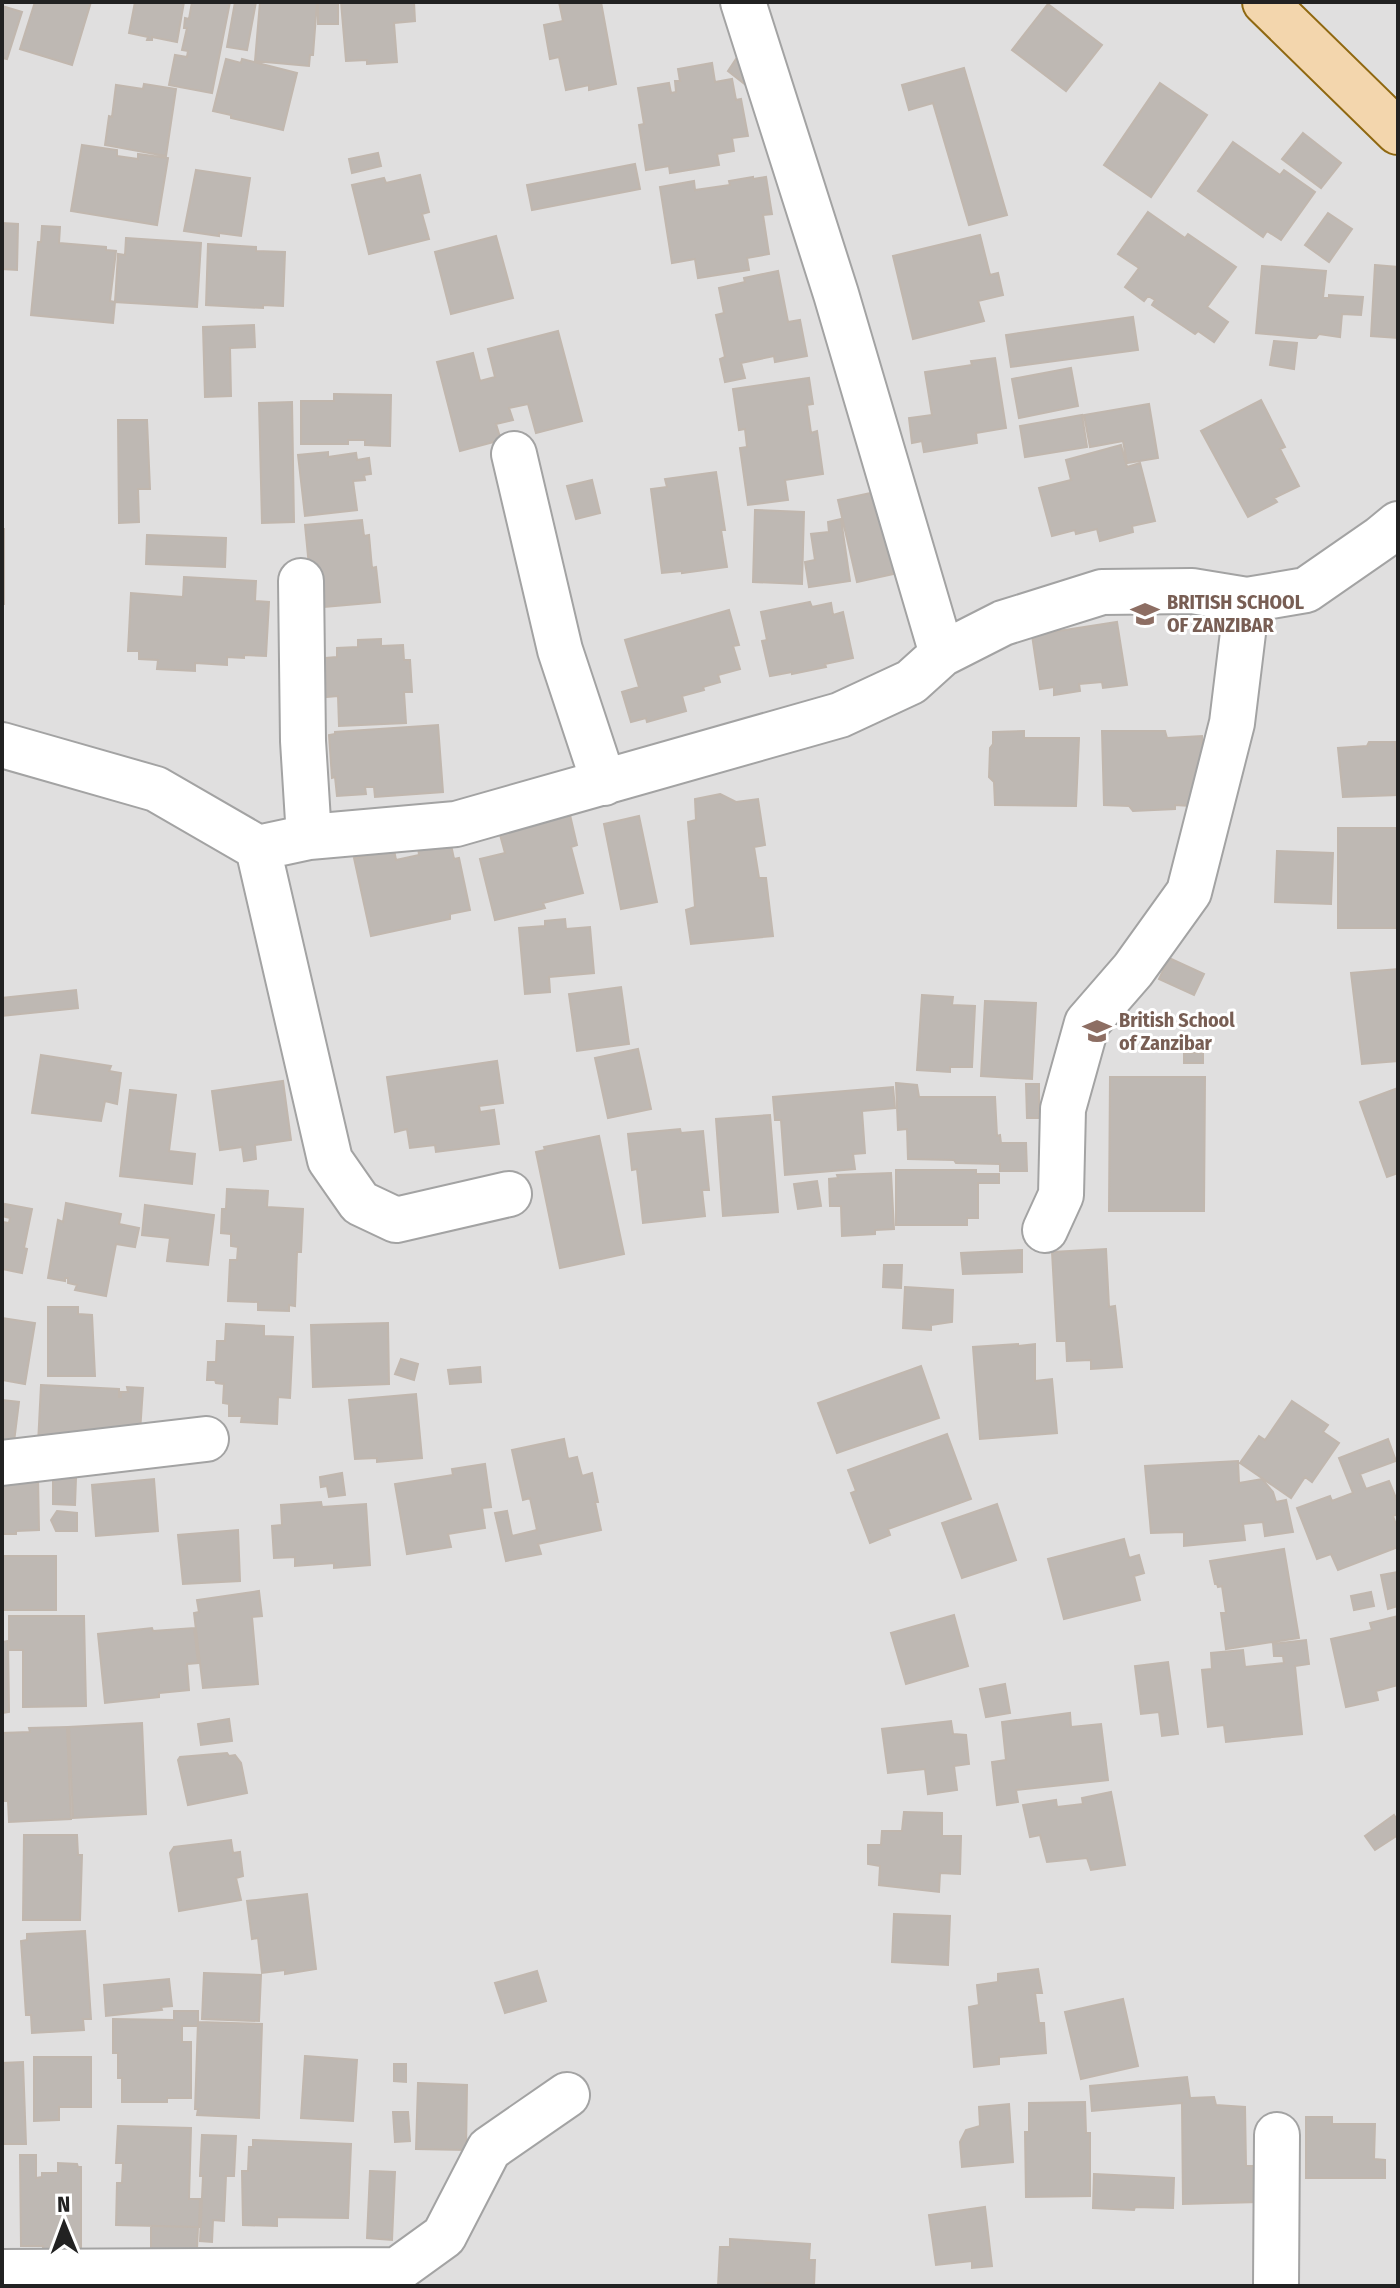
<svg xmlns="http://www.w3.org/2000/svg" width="1400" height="2288" font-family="'Fira Sans Condensed',sans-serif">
	<rect width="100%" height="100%" fill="#f1efea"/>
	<path fill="#e0dfdf" d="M2,2H1398V2286H2Z"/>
	<path fill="#beb8b3" stroke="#c1b7ae" stroke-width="2" d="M35,2H91L72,65L20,49Z
		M135,2H184L177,42L152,37V40H147L148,37L129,33Z
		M192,2H230L212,93L169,85L175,55L187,57L188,51L182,50L187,28H184L185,18L189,19Z
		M235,2H256L247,50L227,47Z
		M260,2H317L313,55H310L309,66L255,61Z
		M318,2H338V24H318Z
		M341,2H414L415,21L394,23L397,62L367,64V60L346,61Z
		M559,2H601L616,84L589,90V85L566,90L559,57L550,59L544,25L563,21Z
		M1048,4L1102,45L1066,91L1012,50Z
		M2,6L22,12L7,59L2,58Z
		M226,59L241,63L242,59L297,73L283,130L231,118V115L213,111Z
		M736,59L760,77L751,89L728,71Z
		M712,63L715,82L732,79L736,100L741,99L748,136L732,138L734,151L717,154L719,165L670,173L669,166L646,170L639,125L644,124L638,88L669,83L671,93L676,92L675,81H680L678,69Z
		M964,68L1007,215L969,225L933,103L909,110L902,85Z
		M1160,83L1207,115L1151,197L1104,165Z
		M144,84L176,89L166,156L105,145L109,116L112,117L116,85L143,89Z
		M1303,133L1341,163L1321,188L1282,159Z
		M1233,142L1280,175L1284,170L1315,192L1281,240L1267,231L1263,237L1198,191Z
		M82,145L117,150V156L138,159V154L168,158L157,225L71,211Z
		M378,153L381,166L352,173L349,159Z
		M635,164L640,189L532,210L527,185Z
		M196,170L250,178L241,236L219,233V236L184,231Z
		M420,175L429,212L422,214L429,239L369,254L352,185L384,178L386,183Z
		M753,177V179L766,177L772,214L763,215L769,254L747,258L749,270L698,278L695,259L672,263L660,187L694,181L695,190L730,185L729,181Z
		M1148,212L1185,238L1188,234L1236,267L1207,307L1228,322L1214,342L1198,331L1195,334L1152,305L1155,300L1148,296L1144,301L1125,287L1139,268L1118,254Z
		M1328,213L1352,229L1329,262L1305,245Z
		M2,223L18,224L17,270L2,269Z
		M42,226L60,227L59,243L106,247V250L116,251L110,301L115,302L113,323L31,315L38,242H41Z
		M980,235L990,275L998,273L1003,295L978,301L984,321L913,339L893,256Z
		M496,236L513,298L451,314L435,252Z
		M126,238L201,243L197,307L115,302L118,254L125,255Z
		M208,244L256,247V251L285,252L283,306L263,305V308L206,305Z
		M1375,265L1398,267V338L1371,336Z
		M1262,266L1326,271L1323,298H1329V295L1363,297L1361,315L1342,314L1340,337L1319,334L1316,338H1310L1256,333Z
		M778,271L788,322L800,320L807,356L775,362L774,356L741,363L745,378L725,382L720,359L725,357L716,315L724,313L719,288L745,282L744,278Z
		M1133,317L1138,350L1011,367L1006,335Z
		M254,325L255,347L230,348L231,396L205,397L203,327Z
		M558,331L582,421L536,433L528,404L509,408L513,420L496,424L501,440L460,451L437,362L473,353L480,381L495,377L488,349Z
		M1274,341L1297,343L1294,369L1270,365Z
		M995,358L1006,428L976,433L977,443L924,452L922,441L912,443L909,418L932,415L925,372L972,365L971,361Z
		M1071,368L1078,406L1019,418L1012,379Z
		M809,378L813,404L807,405L811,433L817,431L823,474L785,480L788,500L748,505L740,448L747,447L745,429L739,430L733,389Z
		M334,394L391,395L390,446L365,445V440H348V444H301V401H334Z
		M1261,400L1285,447L1280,449L1299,486L1274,498L1277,502L1248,517L1201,431Z
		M292,402L294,522L262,523L259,403Z
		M1149,404L1158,458L1127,463L1123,441L1090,447L1084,415Z
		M1082,415L1087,447L1025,457L1020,426Z
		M118,420H147L150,489H138L139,522L119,523Z
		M1121,445L1127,467L1140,463L1155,521L1132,526L1133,532L1100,541L1097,529L1076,534L1075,530L1052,536L1039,488L1071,480L1066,460Z
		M328,452V457L356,453L357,460L369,458L371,474L364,475L365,480L353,481L357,510L305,516L298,455Z
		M716,472L725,530H721L727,567L682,573V571L662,573L651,489L667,487L665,479Z
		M592,480L600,513L576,519L567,486Z
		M880,491L898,573L857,582L838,500Z
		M755,510L804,512L802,584L753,582Z
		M841,519L850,581L809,587L805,562L815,560L811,534L829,532L828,522Z
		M362,520L364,536L369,535L372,568L376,567L380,602L313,608L305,525Z
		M2,529H4V604H2Z
		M147,535L226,538L225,567L146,564Z
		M184,577L256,581L255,601L269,602L266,656L244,655V658L227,657V665L195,663V671L157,669L158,660L139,659V651H128L131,593L183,597Z
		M810,602L812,607L831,603L833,615L843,612L853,658L825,664L826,667L792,674V672L770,676L762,641L767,640L761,612Z
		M729,610L739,645L733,646L740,669L718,675L720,682L703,687L704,690L682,696L686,711L647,722L646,718L631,722L622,692L639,687L625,640Z
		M1117,622L1127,685L1103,688L1102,682L1079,684L1080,691L1054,695V687L1040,689L1032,635Z
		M381,639V646L403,645L404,660H410L412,692H404L406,723L339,726L338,696L316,698L314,659L337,657V648L358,647V640Z
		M438,725L443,792L375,797L374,787H365L366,794L337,796L335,777L332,778L329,735L335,734V732Z
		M1024,731V738H1079L1076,806L995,805L994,782L989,777L990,748L993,744V732Z
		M1102,731H1165L1167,738L1202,736L1204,780L1190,806L1175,805V809L1133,811L1129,806L1104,805Z
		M1369,742H1395L1398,795L1343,797L1338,748L1367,746Z
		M720,794L736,802L758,799L765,845L754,847L759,878H766L773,936L691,944L686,910L695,907L688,822L696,820L695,799Z
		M567,802L577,845L571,847L583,893L543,903L545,908L495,920L480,859L505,853L496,820Z
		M639,816L657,902L621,909L604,824Z
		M1338,828H1398V928H1338Z
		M450,840L454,859L459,858L470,910L450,914V919L371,936L354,858L394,850L396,860L419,855L418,847Z
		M1277,851L1333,853L1331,904L1275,902Z
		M565,919L566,929L590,927L594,973L549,977L550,992L525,994L519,928L545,926V921Z
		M1169,958L1204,974L1194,995L1159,979Z
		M1398,969V1061L1362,1064L1351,973Z
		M621,987L629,1044L577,1051L569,994Z
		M76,990L78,1008L2,1016V998Z
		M922,995L953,997L952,1005L975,1006L972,1067H950V1072L917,1070Z
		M985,1001L1036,1003L1032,1079L981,1076Z
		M638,1049L651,1109L608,1118L595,1058Z
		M1184,1053H1203V1063H1184Z
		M41,1055L111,1066L109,1071L121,1073L117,1104L105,1101L101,1121L32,1113Z
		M497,1061L503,1103L479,1106L480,1112L494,1110L499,1144L436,1152L435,1145L410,1148L407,1129L395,1132L387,1077Z
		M1110,1077H1205L1204,1211H1109Z
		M283,1081L291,1140L255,1145L256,1159L244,1161L242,1147L220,1150L212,1091Z
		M896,1083L917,1085L919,1097H995L997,1136L1000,1135L1001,1143H1026L1027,1171H1000V1164L956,1163L954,1160L908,1159L907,1129L898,1130Z
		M1026,1084H1039V1118H1027Z
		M893,1087L895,1108L862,1111L865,1153L853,1154L855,1169L785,1175L781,1120H775L773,1097Z
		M1398,1088V1173L1387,1177L1360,1102Z
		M130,1090L176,1095L169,1151L195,1154L192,1184L120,1176Z
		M770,1115L778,1212L723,1216L716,1119Z
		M680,1129L681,1133L703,1131L709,1190H702L705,1216L643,1223L637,1169L632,1170L628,1134Z
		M599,1136L624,1254L560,1268L536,1152L545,1150L544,1147Z
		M896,1170H976V1174H999V1183H978V1218H967V1225H896Z
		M891,1173L894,1229L875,1230V1234L842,1236L841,1206H830L829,1179L838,1178L837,1175Z
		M817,1181L821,1206L798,1209L794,1184Z
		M227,1189L268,1191L267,1207L303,1209L301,1252H297L295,1306L289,1305V1311L258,1310V1302L228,1301L230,1260H237L238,1247L231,1246V1234L221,1233L222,1209H226Z
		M66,1203L121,1214L119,1224L139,1228L135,1247L116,1244L106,1296L75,1290L77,1285L68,1283V1278H65V1281L48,1278L58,1220L63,1222Z
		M5,1204L32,1209L24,1248L27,1249L22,1273L2,1269V1222L9,1223L10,1218L2,1216Z
		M145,1205L214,1215L208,1265L167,1261L170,1238L142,1235Z
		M1106,1249L1109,1307L1115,1306L1122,1367L1091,1369V1360L1067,1361L1066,1341H1057L1052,1252Z
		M1022,1250V1272L963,1274L961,1253Z
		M884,1265H902L901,1288L883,1287Z
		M905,1287L953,1290L952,1322L931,1325V1330L903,1328Z
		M48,1307H78V1314L92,1315L95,1376H48Z
		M2,1318L35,1323L25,1384L2,1380Z
		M388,1323L389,1384L313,1387L311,1325Z
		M226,1324L264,1326V1336L293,1337L290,1398L278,1397L277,1424L241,1422L242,1416H229V1404L223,1403L224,1384L216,1383L215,1380H207L208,1362H216L217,1341H225Z
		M1018,1344V1346L1035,1344V1381L1052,1379L1057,1433L980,1439L973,1347Z
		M401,1359L418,1364L414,1380L395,1374Z
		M921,1366L939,1418L837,1453L818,1403Z
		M480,1367L481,1382L450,1384L448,1370Z
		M41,1385L119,1389V1397H121V1392H128L127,1387L143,1388L140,1432L38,1444Z
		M416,1394L422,1458L377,1462V1458L355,1459L349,1400Z
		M2,1400L19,1402L12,1458L2,1457Z
		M1292,1401L1328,1425L1323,1432L1339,1443L1312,1482L1305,1477L1291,1498L1240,1463L1259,1436L1265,1440Z
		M947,1434L971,1499L888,1529L890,1535L870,1543L851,1493L856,1491L848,1470Z
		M564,1439L568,1459L577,1457L582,1476L592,1473L598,1502H595L601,1530L538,1544L541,1554L506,1561L495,1513L507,1511L512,1536L537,1530L530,1498L523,1500L512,1450Z
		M1388,1439L1396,1461L1360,1474L1366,1489L1389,1481L1398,1503V1514L1393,1516L1398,1530V1547L1338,1570L1331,1554L1317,1559L1297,1508L1330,1496L1332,1501L1353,1493L1339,1458Z
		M1238,1461L1239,1483L1262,1479L1273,1492L1276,1502L1286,1500L1293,1532L1265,1536L1263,1522L1243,1524L1245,1540L1184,1546V1532L1151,1533L1145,1466Z
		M485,1464L491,1507L482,1508L485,1528L448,1534L451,1547L407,1554L395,1484L453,1475L452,1469Z
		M342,1473L345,1495L329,1497L327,1486L321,1487L320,1477Z
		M38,1477L39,1530L16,1531V1534H2V1478Z
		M53,1478H76L75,1505L53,1504Z
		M154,1479L158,1531L96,1536L92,1485Z
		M321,1502L322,1507L366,1504L370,1565L334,1568V1563L295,1566V1557L274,1558L272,1526L282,1525L281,1505Z
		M997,1504L1016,1560L962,1578L942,1523Z
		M57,1511L77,1513V1531H56L51,1520Z
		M238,1530L240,1581L183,1584L178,1535Z
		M1124,1539L1129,1558L1139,1555L1144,1573L1134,1576L1140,1600L1064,1619L1048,1559Z
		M1284,1549L1299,1638L1226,1649L1221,1613H1226L1222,1586L1218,1587L1217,1584H1215L1210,1561Z
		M2,1556H56V1610H2Z
		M1398,1572V1606L1388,1609L1381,1575Z
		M259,1591L262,1616L252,1617L258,1684L203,1688L194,1613L199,1612L197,1600Z
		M1371,1592L1374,1606L1354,1610L1351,1596Z
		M954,1615L968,1666L906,1684L891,1633Z
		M9,1616H84L86,1706L23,1707V1650H9Z
		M1398,1616V1685L1376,1691L1378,1700L1346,1707L1331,1639L1372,1630L1370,1623Z
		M152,1628L153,1631L194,1628L198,1663L187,1664L189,1690L159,1693V1697L105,1703L98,1634Z
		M1306,1640L1309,1664L1295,1666L1302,1734L1226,1742L1224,1725L1208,1727L1202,1670L1212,1669L1211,1653L1243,1650L1245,1667L1284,1663L1283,1656H1274L1273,1644Z
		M8,1641L9,1712L2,1713V1642Z
		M1168,1662L1178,1734L1162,1736L1159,1712L1141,1714L1135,1666Z
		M1005,1684L1010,1713L986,1717L980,1689Z
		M1070,1713L1071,1727L1101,1724L1108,1780L1016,1790L1018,1802L997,1805L992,1762L1006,1760L1002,1722Z
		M229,1719L232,1741L201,1745L198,1724Z
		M951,1721L953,1734L966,1735L969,1764L954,1766L957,1790L928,1794L925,1769L888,1773L882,1729Z
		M142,1723L146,1814L73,1818L69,1727Z
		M67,1727L71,1819L9,1822L8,1801H2V1733L30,1732L29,1728Z
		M227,1753L229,1756L235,1755L241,1763L247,1793L188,1805L178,1760L180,1757Z
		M1111,1792L1125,1865L1091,1870L1087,1858L1047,1862L1040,1835L1030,1837L1023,1805L1056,1800L1057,1807L1083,1804L1082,1798Z
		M904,1812L942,1813V1836H961L960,1874L940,1873L939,1892L879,1885L880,1866L868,1864V1845H881L882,1831H902Z
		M1394,1815L1398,1821V1835L1375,1850L1365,1836Z
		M24,1835H77L78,1855H82L80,1920H23Z
		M231,1840L233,1853L240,1852L243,1876L236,1878L241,1900L179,1911L170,1853L174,1847Z
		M307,1894L316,1969L285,1974V1970L262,1973L258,1938L252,1939L247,1901Z
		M894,1914L950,1916L948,1965L892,1962Z
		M85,1931L91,2019H83L84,2030L32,2033L31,2015H26L21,1941L27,1940V1934Z
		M1038,1969L1042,1993H1035L1039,2023H1044L1046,2053L999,2057V2064L974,2067L969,2007L979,2005L977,1985L998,1982V1974Z
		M537,1971L546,2001L505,2013L495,1983Z
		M204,1973L261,1975L259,2021L202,2019Z
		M169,1979L172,2006L161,2007L162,2010L106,2016L104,1985Z
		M1123,1999L1138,2066L1081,2079L1065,2012Z
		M174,2011H198V2026H182V2042H191V2098H167V2102H122V2078H118V2053H113V2019L174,2020Z
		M198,2022L262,2024L259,2118L197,2115L198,2109H195Z
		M305,2056L357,2060L353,2121L301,2118Z
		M34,2057H91V2107H59V2120L34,2121Z
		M23,2062L26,2144H2V2063Z
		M394,2064H406V2082L394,2081Z
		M1187,2077L1190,2098L1214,2097L1216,2105L1245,2107L1246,2166H1258L1259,2202L1183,2204L1182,2103L1092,2111L1090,2086Z
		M418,2083L467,2085L466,2150L416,2149Z
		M1085,2102L1086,2133H1090V2196L1026,2197L1025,2132H1029V2103Z
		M1009,2104L1013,2162L962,2167L960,2142L966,2130L980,2126L979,2107Z
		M393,2112H408L410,2141L395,2142Z
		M1306,2117H1332V2124H1375L1374,2159L1385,2160V2178H1306Z
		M118,2126L191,2128L189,2199H200L199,2227L116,2225L117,2183H122L123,2163H116Z
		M202,2135L236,2136L234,2176H226L224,2221L213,2220L212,2242L200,2241L203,2176H200Z
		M253,2140L351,2144L348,2218L277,2217V2226L243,2225L242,2171H248L249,2147H253Z
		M20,2155H36V2178L42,2177V2173H58V2163L77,2164L78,2167H81V2261L43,2259V2246H21Z
		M370,2171L395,2172L392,2240L367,2238Z
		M1094,2174L1174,2178L1173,2208L1135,2207L1134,2210L1093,2208Z
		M985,2207L992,2266L972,2268V2261L936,2265L929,2215Z
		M151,2226L198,2227L197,2249L151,2250Z
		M730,2239L810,2244L809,2260H815L814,2286L766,2283L765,2286H718L720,2247H730Z"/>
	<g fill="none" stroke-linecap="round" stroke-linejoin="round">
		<defs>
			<path id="minor" d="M743,2L836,294L942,654
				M514,454L560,650L604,783
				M301,581L303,741L309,837
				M2,745L156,789L258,848L309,837L456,824L840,715L911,682L942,654L1003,623L1102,592L1192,591L1247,600L1306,590L1381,538L1398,524
				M258,848L330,1160L360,1203L396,1220L509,1194
				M1045,1230L1061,1195L1063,1109L1087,1023L1133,970L1189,892L1232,723L1247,600
				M2,1463L206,1439
				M2,2272L397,2270L444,2236L489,2149L567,2095
				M1276,2286L1277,2135"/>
			<path id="major" d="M1265,2L1398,132"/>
		</defs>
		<use href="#minor" stroke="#a3a3a3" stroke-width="48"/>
		<use href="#major" stroke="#8f6811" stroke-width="48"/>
		<use href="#minor" stroke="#fff" stroke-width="44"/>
		<use href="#major" stroke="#f3d6ad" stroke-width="44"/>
	</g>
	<defs>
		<symbol id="school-bare" viewBox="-9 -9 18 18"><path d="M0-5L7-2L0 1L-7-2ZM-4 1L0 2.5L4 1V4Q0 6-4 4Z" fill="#8d6e63" stroke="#fff" stroke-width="2.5" paint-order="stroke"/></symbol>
	</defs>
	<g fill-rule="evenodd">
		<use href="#school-bare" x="1125" y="594" width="40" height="40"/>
		<use href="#school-bare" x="1077" y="1011" width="40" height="40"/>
	</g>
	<g text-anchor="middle" stroke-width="6" stroke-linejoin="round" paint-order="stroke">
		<g font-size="20" font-weight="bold" fill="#785e54" stroke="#fff" text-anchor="start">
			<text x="1167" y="609">BRITISH SCHOOL<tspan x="1167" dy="23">OF ZANZIBAR</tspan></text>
			<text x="1119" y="1027">British School<tspan x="1119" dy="23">of Zanzibar</tspan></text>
		</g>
	</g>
	<rect width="1400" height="2288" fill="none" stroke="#222222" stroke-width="8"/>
	<g transform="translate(64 2224) rotate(359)" stroke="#ffffff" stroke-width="6" paint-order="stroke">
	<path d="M0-6L14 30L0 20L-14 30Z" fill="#222222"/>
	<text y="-12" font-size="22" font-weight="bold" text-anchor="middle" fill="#222222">N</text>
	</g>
</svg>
